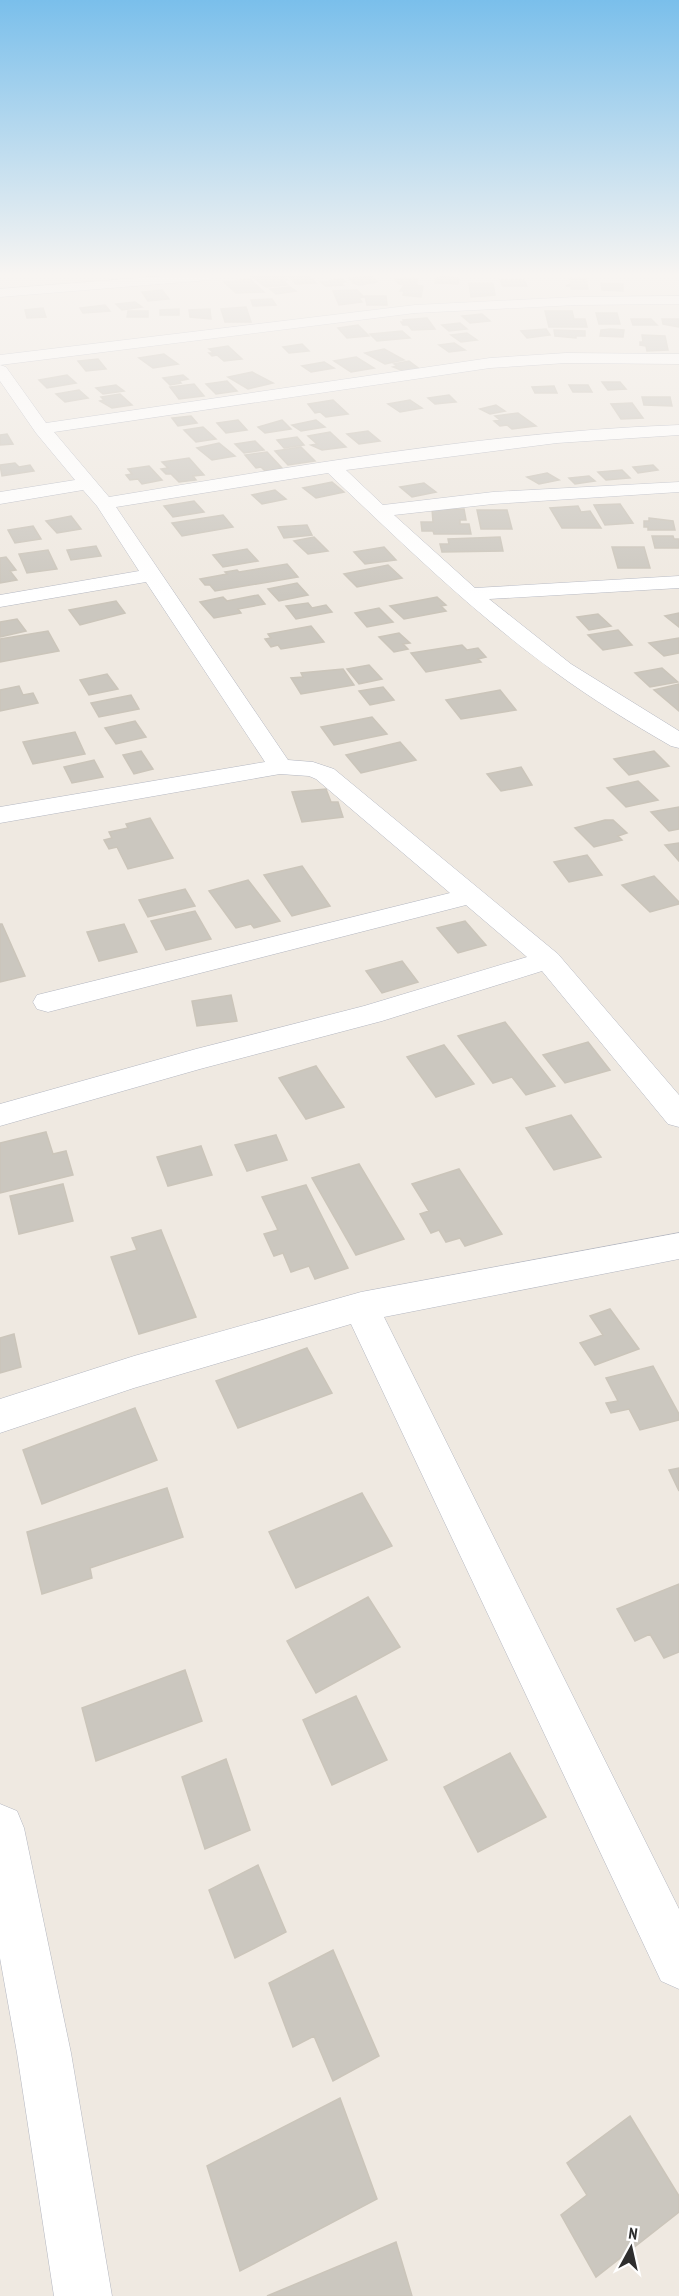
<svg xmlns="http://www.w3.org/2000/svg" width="679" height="2296" font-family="'PT Sans Narrow',sans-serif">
	<rect width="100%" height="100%" fill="#efe9e1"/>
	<path fill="#cbc7bf" stroke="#cbc5ba" stroke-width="1.5" d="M283,276L286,279H282L288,285L266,287L252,277Z
		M285,276H309L316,283L296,284L289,277Z
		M372,277L377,282L360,285L353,283L349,278Z
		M399,278H417V284H399L395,280Z
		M436,278L441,277L459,278L458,284L435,283Z
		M570,278H586L588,289H571V286H566L571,284Z
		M250,279L264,292L236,293L224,282Z
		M342,279L346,282H340L343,285L326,286L320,282Z
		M500,280H524L527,286H503Z
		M469,283H493L495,295L471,297Z
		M601,283L623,284V291L602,290Z
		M404,285L423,286L421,297L403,295L404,291H400Z
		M290,287L296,291L276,294L270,289Z
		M162,290L169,299L148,301L142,292Z
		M357,290L364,297L359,298L362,302L339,305L333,291Z
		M365,296H386L387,305H367Z
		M272,299L276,305L253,306L251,300Z
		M135,302L142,307L122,310L116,304Z
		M105,305L110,311L83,313L80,308Z
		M246,307L251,322H225L221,309Z
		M43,308L46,317L27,318L25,310Z
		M179,309V315H160V310Z
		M210,309L211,319L190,317L189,310Z
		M128,311H148V317H127Z
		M545,311H572L574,319H585L587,327H549Z
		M596,313H617L620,324H599Z
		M482,314L490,321L470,323L462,316Z
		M427,318L435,329L412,330L408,325H403L401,322H404L403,320Z
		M631,319H651L657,325H633Z
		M662,319H679V327L663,324Z
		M460,323L467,329L449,331L442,325Z
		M358,325L369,336L347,338L338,328Z
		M546,329L550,335L527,338L521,331Z
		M611,329L624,330L623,337L600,336L601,330Z
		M554,330L585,331V336H576V338L555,336Z
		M402,331L410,338L377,341L370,334Z
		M467,333L477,340L461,342L451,335Z
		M642,335L665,336L668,350L647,351L646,346L640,345V342H643Z
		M454,343L465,350L449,352L439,345Z
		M302,344L309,351L289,353L283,347Z
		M228,346L242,359L224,361L217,355L212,356L209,353H214L209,349Z
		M384,349L404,360L385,364L365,353Z
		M164,354L178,364L153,368L139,358Z
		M356,357L374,368L351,372L334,361Z
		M98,359L106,369L86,371L78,361Z
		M409,361L421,370L406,372L393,367L397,366L394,364Z
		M324,362L334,368L311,372L302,366Z
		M252,372L273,383L248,389L228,377Z
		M67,375L76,383L47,388L39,380Z
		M183,375L188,379L179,381L181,383L170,385L163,378Z
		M227,381L237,391L216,394L206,384Z
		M602,382H620L626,389L608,390Z
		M194,384L204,396L179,399L170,387Z
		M116,385L124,391L103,394L96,388Z
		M569,385H588L592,392H573Z
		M554,386L557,393H535L532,387Z
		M79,390L88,398L65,402L56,394Z
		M120,394L132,405L112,408L100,401L104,400L101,397Z
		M449,395L456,402L435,404L428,398Z
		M642,397H670L672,406L644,405Z
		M333,400L348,414L326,417L320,412L315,413L308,404Z
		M410,400L422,408L400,412L388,404Z
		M632,403L643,418L621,419L611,404Z
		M496,405L505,411L490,414L480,409Z
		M518,413L536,426L512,429L507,425L500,426L494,421L500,420L495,416Z
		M191,416L197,423L178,426L172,418Z
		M238,420L247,430L226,433L217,423Z
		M282,420L291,429L265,433L258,427Z
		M316,420L325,427L301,431L292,425Z
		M203,427L216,439L196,442L184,430Z
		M368,431L380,441L359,444L347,434Z
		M330,432L346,447L322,450L311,445L317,444L308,436Z
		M7,434L13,444L0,445V435Z
		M297,437L304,445L284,448L277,440Z
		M255,441L264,450L244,453L235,444Z
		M219,443L235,456L212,460L197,448Z
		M301,447L315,461L288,465L275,451Z
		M267,452L282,468L265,471L261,467L256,468L245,455Z
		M189,458L204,475L193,476L196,480L179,482L171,474H166L161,469L168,468L162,462Z
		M15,463L19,467L30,465L34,471L2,476L0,465Z
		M653,465L658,470L638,473L633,467Z
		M149,466L162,480L142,484L138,479L130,480L126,475L132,474L128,469Z
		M622,470L630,478L606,480L598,472Z
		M547,473L559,480L539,484L527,477Z
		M589,476L595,481L575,484L569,478Z
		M332,482L344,492L316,498L303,488Z
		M424,483L436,492L412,497L400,487Z
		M275,490L286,499L262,504L252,495Z
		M194,501L204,512L173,517L164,506Z
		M620,504L633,523L605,525L594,505Z
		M578,506L581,512L590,511L601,528H562L550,508Z
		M432,509H464L466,520H460V524H469L471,534H434L433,531H422L421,522H433Z
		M477,510H507L512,529H481Z
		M223,515L233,527L182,536L172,523Z
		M71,516L81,529L57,533L46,521Z
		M649,518L673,521L675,530H648V527H644V521H649Z
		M307,525L312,535L284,538L278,527Z
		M33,526L41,539L15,543L8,530Z
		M652,536H673L674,539H679V548H655Z
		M314,537L328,551L308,554L294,541Z
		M500,537L503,551L442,552L440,544H449L448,539Z
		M96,546L101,556L71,560L67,550Z
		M384,547L396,560L365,564L354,552Z
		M612,547H644L650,568H618Z
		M247,549L258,561L223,567L213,555Z
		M48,550L57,569L27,573L19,554Z
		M6,557L16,570L10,571L17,580L0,583V558Z
		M287,564L298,577L215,591L210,585H205L200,579L227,574L225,572L237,570L239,572Z
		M388,565L402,578L357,587L344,574Z
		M297,583L308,595L279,601L268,589Z
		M258,595L265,604L238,609L241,613L214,618L200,602L223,597L227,601Z
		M437,597L446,605L441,606L446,611L404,619L390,606Z
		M116,601L125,613L80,625L69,610Z
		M308,603L312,608L326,605L332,612L296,619L286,606Z
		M379,608L393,622L367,627L355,613Z
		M679,613V627L665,616Z
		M598,614L611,626L589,630L577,617Z
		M17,619L26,631L0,637V622Z
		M311,626L324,642L281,649L278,645L271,647L265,639L271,638L268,634Z
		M618,630L632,645L603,650L588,635Z
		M48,631L59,651L0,662V639Z
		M399,633L410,643L403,644L408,649L394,652L379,637Z
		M679,638V653L664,656L649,643Z
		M462,645L467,650L478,648L486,657L478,659L481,662L426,672L411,653Z
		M369,665L382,679L359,684L347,669Z
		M662,668L678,682L650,687L635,673Z
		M343,669L354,685L301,694L291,678L303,677L301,673Z
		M107,674L118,689L89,695L80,680Z
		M679,684V711L654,690Z
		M19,686L23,695L33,693L38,703L0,711V690Z
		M383,687L394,700L370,705L359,691Z
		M500,690L516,710L461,719L446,700Z
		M131,695L139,709L99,717L91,703Z
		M372,717L387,734L334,745L321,727Z
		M135,721L146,737L116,744L105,728Z
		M75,732L85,754L33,764L23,742Z
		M400,742L416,760L361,773L346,755Z
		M141,751L153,769L134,774L123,755Z
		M654,751L669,766L629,775L614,759Z
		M94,760L103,777L72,783L64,767Z
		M521,767L532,785L501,791L487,774Z
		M638,781L658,800L626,807L607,788Z
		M326,789L331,802H338L343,817L302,822L292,792Z
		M679,807V829L669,831L651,812Z
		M150,818L173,858L128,869L117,847L109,849L104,840L112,838L109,832L128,828L126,824Z
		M605,820H613L627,833L618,836L622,840L594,847L575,828Z
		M679,843V861L665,845Z
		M587,855L602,875L569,882L554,862Z
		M302,866L330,906L292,916L264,875Z
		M654,876L679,902V904L650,912L622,885Z
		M248,880L280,921L254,928L251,924L236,928L209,891Z
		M185,889L195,906L148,917L139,900Z
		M195,911L211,939L166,950L151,921Z
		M465,921L486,945L458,953L437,928Z
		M0,924H2L25,976L0,982Z
		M124,924L137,952L99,961L87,932Z
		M402,961L418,982L382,993L366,971Z
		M231,995L237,1021L197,1026L192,1001Z
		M505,1022L555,1086L526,1095L512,1077L493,1083L458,1036Z
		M588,1042L610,1070L565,1083L543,1055Z
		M444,1045L474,1084L436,1097L407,1057Z
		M316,1066L344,1107L306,1119L279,1078Z
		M571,1115L601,1157L554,1170L526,1128Z
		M46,1132L53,1154L66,1151L73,1175L0,1193V1143Z
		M276,1135L287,1160L247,1171L235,1145Z
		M201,1146L212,1175L168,1186L157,1157Z
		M359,1164L404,1239L356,1255L312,1178Z
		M459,1169L502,1234L465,1246L460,1238L446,1242L439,1230L431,1233L420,1214L429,1211L412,1184Z
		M63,1184L73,1221L19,1234L10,1196Z
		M306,1185L348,1268L315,1279L309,1266L291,1272L283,1253L274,1256L264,1234L278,1230L262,1197Z
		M161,1230L196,1317L139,1334L111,1257L137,1250L132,1238Z
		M610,1309L639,1349L595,1365L580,1343L603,1335L590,1316Z
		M14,1334L21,1367L0,1373V1338Z
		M307,1348L332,1393L238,1428L216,1381Z
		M653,1366L679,1414V1420L640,1430L629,1409L611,1413L606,1403L618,1401L606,1378Z
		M135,1408L157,1460L42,1504L23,1450Z
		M679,1468V1491L669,1470Z
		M167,1488L183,1537L90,1568L92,1578L42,1594L27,1532Z
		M362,1493L392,1546L296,1588L269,1532Z
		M679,1584V1652L664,1658L650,1634L635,1641L617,1609Z
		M368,1597L400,1647L316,1693L287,1641Z
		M185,1670L202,1721L96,1761L82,1708Z
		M356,1696L387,1760L332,1785L303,1720Z
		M510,1753L546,1817L478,1852L444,1787Z
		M226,1759L250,1830L205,1849L182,1777Z
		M258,1865L286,1932L235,1958L209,1890Z
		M333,1950L379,2056L333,2081L314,2036L293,2047L269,1983Z
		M340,2098L377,2199L240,2271L207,2166Z
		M630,2116L679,2196V2212L596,2277L561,2215L587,2195L567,2163Z
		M396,2242L412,2296H267Z"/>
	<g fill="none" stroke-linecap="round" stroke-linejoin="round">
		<defs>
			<path id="minor" d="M164,276H216L209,280L0,297V289Z
				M679,296V304L576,305L415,313L0,365V355L415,305L576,297Z
				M566,353L679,354V364L566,363L490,368L54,432L109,497C297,466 487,432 679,425V435L557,443L346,470L383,505L493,492L679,482V492L493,504L394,515L475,588L679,576V588L489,599L571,664L679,731V748L671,746C631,723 592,699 555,672C473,613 401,542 328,473L116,507L288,760L313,762L334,769L558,954L679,1095V1127L668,1124L542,971L382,1021L200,1069L0,1126V1104L196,1049L364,1006L527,957L466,905L48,1012L37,1009L33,1002L37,995L450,893L316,779L309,776L280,774L0,823V807L265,762L146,582L0,607V595L139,571L97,506L83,490L0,504V492L75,480L36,433L0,381V365L6,367L46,423L490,358Z
				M679,1233V1259L384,1317L679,1909V1989L661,1981L351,1324L134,1388L0,1433V1399L134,1356L361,1292Z
				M0,1804L17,1811L24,1828L71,2053L112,2296H54L17,2053L0,1958Z"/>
		</defs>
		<use href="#minor" stroke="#b4b7c1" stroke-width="1"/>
		<use href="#minor" fill="#fff" fill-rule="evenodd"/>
	</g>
	<linearGradient id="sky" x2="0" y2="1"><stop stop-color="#7abfeb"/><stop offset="0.46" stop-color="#f8f5f2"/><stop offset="1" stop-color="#f8f5f2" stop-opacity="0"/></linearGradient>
	<rect width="679" height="597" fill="url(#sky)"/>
	<g transform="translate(631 2248) rotate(8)" stroke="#ffffff" stroke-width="4.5" paint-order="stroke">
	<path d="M0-4.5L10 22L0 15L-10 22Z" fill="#2e2e2e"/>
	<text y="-9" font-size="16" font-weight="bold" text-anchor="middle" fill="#2e2e2e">N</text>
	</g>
</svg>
